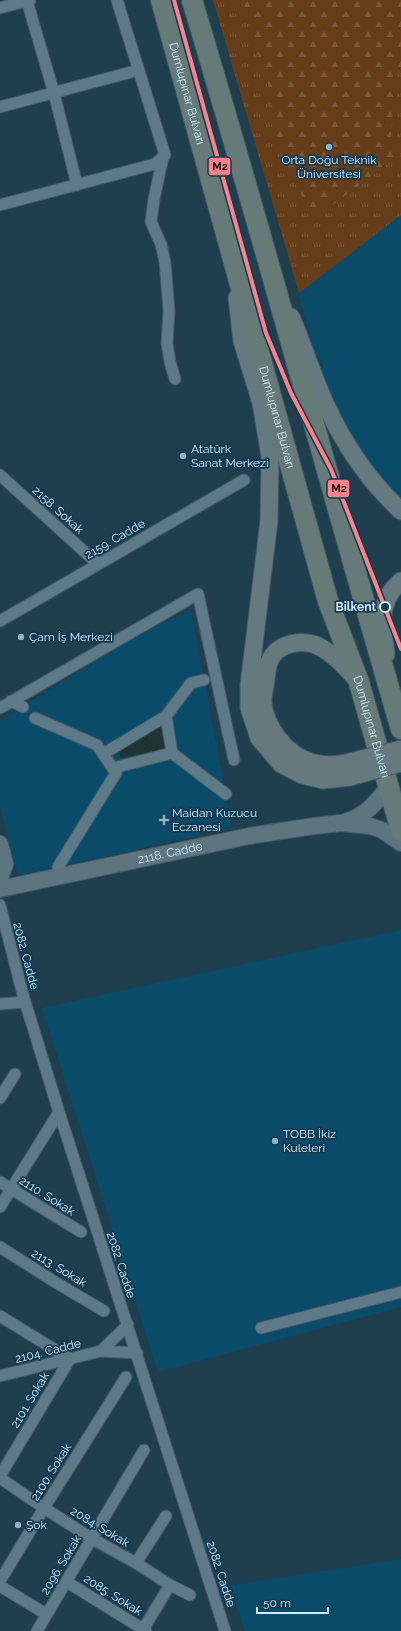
<svg xmlns="http://www.w3.org/2000/svg" width="401" height="1631" font-family="Raleway,sans-serif">
	<defs>
		<pattern id="grass-tufts" width="24" height="20" patternUnits="userSpaceOnUse"><rect width="24" height="20" fill="#653d18"/><path d="M3 7l-1-3M5 7V3M7 7l1-3M15 17l-1-3M17 17v-4M19 17l1-3" fill="none" stroke="#7a593b"/></pattern>
		<pattern id="forest-firs" width="22" height="20" patternUnits="userSpaceOnUse"><rect width="22" height="20" fill="#653d18"/><path d="M5 1l3.5 6h-7zM16 11l3.5 6h-7z" fill="#7a593b"/></pattern>
	</defs>
	<rect width="100%" height="100%" fill="#1f3f4e"/>
	<path fill="#0a4b6a" d="M213,0H401V499L391,490L361,453L339,415L321,369L323,361L316,356L299,298L300,295Z
		M191,610L232,827L131,851L25,874H19L17,872L0,807V721L137,636Z
		M401,930V1307L158,1372L42,1008Z
		M401,1559V1631H245L231,1585Z"/>
	<path fill="url(#grass-tufts)" d="M213,0H401V215L299,293Z"/>
	<path fill="url(#forest-firs)" d="M241,0H401V70L395,71L391,136L400,155L315,218L285,167L273,126L269,88Z"/>
	<path fill="#1e3532" d="M163,725L166,750L121,758L117,750Z"/>
	<g fill="none" stroke-linecap="round" stroke-linejoin="round">
		<defs>
			<path id="street" d="M27,1L54,93L77,185
				M0,8L30,0
				M0,107L139,70
				M163,157L154,199L151,222L161,244L165,262L169,311L167,343L170,362L175,379
				M0,205L155,164L165,155L117,0
				M0,475L98,564
				M0,621L244,480
				M11,701L23,707
				M0,708L198,594L234,760
				M166,716L172,753
				M35,718L97,745L116,773L58,867
				M103,754L166,716L191,683L204,680
				M113,768L172,753L226,794
				M0,905L23,995L59,1112L225,1631
				M0,1004L25,1002
				M0,1098L15,1074
				M0,1182L81,1232
				M0,1207L59,1112
				M0,1247L55,1282L104,1311
				M0,1316L70,1359L0,1476
				M261,1328L401,1292
				M101,1351L128,1325
				M0,1376L101,1351L137,1353
				M0,1478L44,1508L91,1538L136,1563L170,1585L190,1595
				M136,1563L166,1516
				M0,1581L44,1508L126,1377
				M67,1582L146,1631
				M0,1586L46,1614
				M37,1631L144,1450
				M142,1631L170,1585"/>
			<g id="secondary">
				<path d="M345,822C365,816 376,803 389,786"/>
				<path d="M0,844L5,864L0,878"/>
				<path id="s1" d="M0,889L249,836L314,826L341,823L370,826L382,830L401,843"/>
			</g>
			<path id="primary" d="M237,298L242,341L261,403L270,456L269,521L249,685V708L259,738L281,764L302,775L323,780L350,777
				M291,317C304,346 313,378 327,407C345,446 370,482 401,511
				M386,654C382,626 377,602 401,581
				M346,763C323,768 302,763 285,746C275,736 269,726 265,713C262,705 263,694 265,686C266,678 267,669 269,662C277,642 304,638 322,648C336,656 346,668 357,680"/>
			<g id="highway">
				<path id="s2" d="M161,0L328,601L359,682L401,831"/>
				<path d="M192,0C265,242 330,487 401,729"/>
			</g>
		</defs>
		<use href="#street" stroke="#425a66" stroke-width="13"/>
		<use href="#secondary" stroke="#425a66" stroke-width="18"/>
		<use href="#primary" stroke="#425a66" stroke-width="19"/>
		<use href="#highway" stroke="#425a66" stroke-width="22"/>
		<use href="#street" stroke="#5e7987" stroke-width="11"/>
		<use href="#secondary" stroke="#5c757f" stroke-width="16"/>
		<use href="#primary" stroke="#657a7e" stroke-width="17"/>
		<use href="#highway" stroke="#667a77" stroke-width="20"/>
		<defs>
			<path id="primary-bridge" d="M346,763L401,749
				M350,777L401,763"/>
		</defs>
		<use href="#primary-bridge" stroke="#425a66" stroke-width="19" stroke-linecap="butt"/>
		<use href="#primary-bridge" stroke="#657a7e" stroke-width="17"/>
		<defs>
			<path id="metro-1" d="M174,0L266,333L291,393L331,469L401,649"/>
		</defs>
		<use href="#metro-1" stroke="#143a4f" stroke-width="7"/>
		<use href="#metro-1" stroke="#ff808a" stroke-width="4"/>
	</g>
	<g fill="#93b0c1" stroke="#143a4f" stroke-width="1.5">
		<circle cx="329" cy="147" r="4"/>
		<circle cx="183" cy="456" r="4"/>
		<circle cx="21" cy="637" r="4"/>
		<path d="M162 814h4v4h4v4h-4v4h-4v-4h-4v-4h4z"/>
		<circle cx="275" cy="1141" r="4"/>
		<circle cx="18" cy="1525" r="4"/>
	</g>
	<circle fill="#143a4f" stroke="#d2edff" stroke-width="2" cx="385" cy="607" r="5"/>
	<g text-anchor="middle" stroke-width="3.5" stroke-linejoin="round" paint-order="stroke">
		<g font-size="12" fill="#d2edff" stroke="#143a4f">
			<text dy="4" stroke="none"><textPath href="#s2" startOffset="97">Dumlupınar Bulvarı</textPath></text>
			<text dy="4" stroke="none"><textPath href="#s2" startOffset="433">Dumlupınar Bulvarı</textPath></text>
			<text transform="translate(58 510) rotate(42)" y="4">2158. Sokak</text>
			<text transform="translate(115 539) rotate(-30)" y="4">2159. Cadde</text>
			<text dy="4" stroke="none"><textPath href="#s2" startOffset="757">Dumlupınar Bulvarı</textPath></text>
			<text dy="4" stroke="none"><textPath href="#s1" startOffset="174">2118. Cadde</textPath></text>
			<text transform="translate(26 956) rotate(75)" y="4">2082. Cadde</text>
			<text transform="translate(47 1196) rotate(32)" y="4">2110. Sokak</text>
			<text transform="translate(121 1265) rotate(72)" y="4">2082. Cadde</text>
			<text transform="translate(59 1268) rotate(31)" y="4">2113. Sokak</text>
			<text transform="translate(48 1351) rotate(-14)" y="4">2104. Cadde</text>
			<text transform="translate(30 1400) rotate(-59)" y="4">2101. Sokak</text>
			<text transform="translate(51 1472) rotate(-58)" y="4">2100. Sokak</text>
			<text transform="translate(100 1527) rotate(31)" y="4">2084. Sokak</text>
			<text transform="translate(61 1565) rotate(-59)" y="4">2096. Sokak</text>
			<text transform="translate(221 1574) rotate(72)" y="4">2082. Cadde</text>
			<text transform="translate(113 1595) rotate(32)" y="4">2085. Sokak</text>
		</g>
		<g font-size="12" fill="#d2edff" stroke="#143a4f" text-anchor="start">
			<text x="329" y="164" text-anchor="middle">Orta Doğu Teknik<tspan x="329" dy="14">Üniversitesi</tspan></text>
			<text x="191" y="453">Atatürk<tspan x="191" dy="14">Sanat Merkezi</tspan></text>
			<text x="29" y="641">Çam İş Merkezi</text>
			<text x="172" y="817">Maidan Kuzucu<tspan x="172" dy="14">Eczanesi</tspan></text>
			<text x="283" y="1138">TOBB İkiz<tspan x="283" dy="14">Kuleleri</tspan></text>
			<text x="26" y="1529">Şok</text>
		</g>
		<g font-size="12" font-weight="bold" fill="#d2edff" stroke="#143a4f" text-anchor="end">
			<text x="376" y="611">Bilkent</text>
		</g>
	</g>
	<g stroke="#143a4f" stroke-width="1.5">
		<rect x="208" y="157" width="23" height="19" rx="4" fill="#ff808a"/>
		<rect x="327" y="479" width="23" height="19" rx="4" fill="#ff808a"/>
	</g>
	<g font-size="11" text-anchor="middle" font-weight="bold" fill="#111">
		<text x="220" y="170">M2</text>
		<text x="339" y="492">M2</text>
	</g>
	<path d="M257 1607v6h71v-6" fill="none" stroke="#d2edff" stroke-width="2"/>
	<text x="263" y="1607" font-size="12" fill="#d2edff" stroke="#143a4f" stroke-width="3" paint-order="stroke">50 m</text>
</svg>
